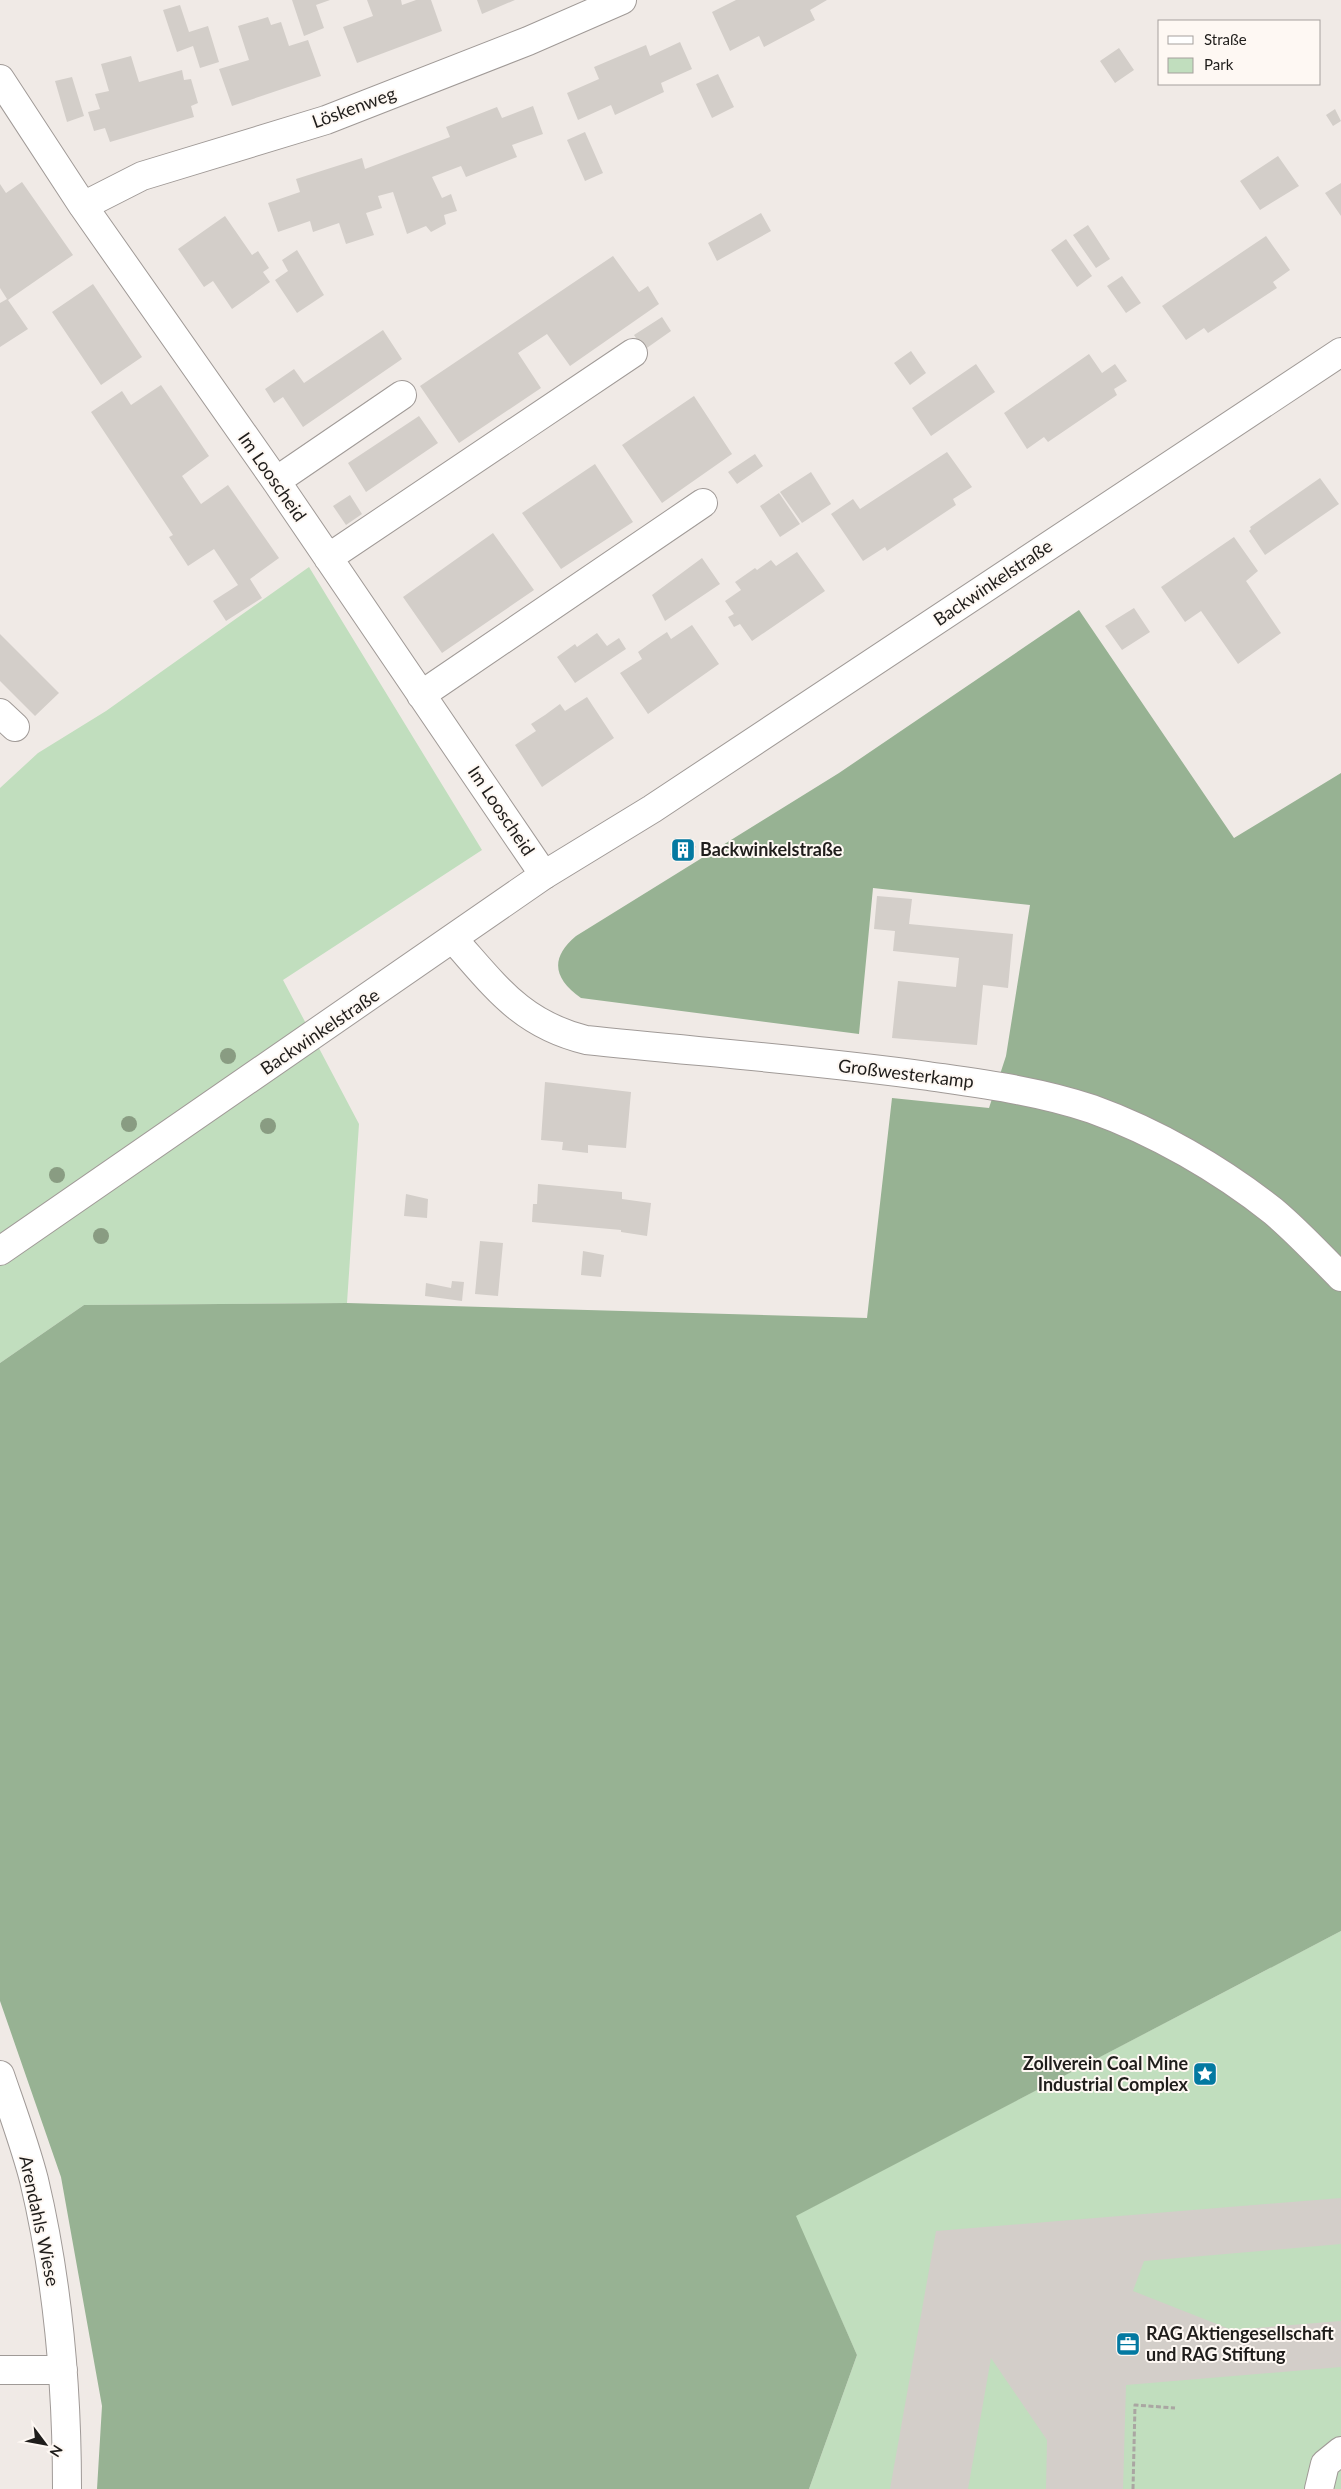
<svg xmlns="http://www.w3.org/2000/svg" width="1341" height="2489" font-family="Lato,sans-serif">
	<rect width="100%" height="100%" fill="#f0eae6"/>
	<path fill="#c1debe" d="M309,567L482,850L283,980L359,1124L347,1303L84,1305L0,1363V788L38,753L106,711Z
		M1341,1931V2489H809L857,2355L795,2216Z"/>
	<path fill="#97b293" d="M1079,610L1234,838L1341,773V1931L796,2216L857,2355L809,2489H97L102,2406L61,2177L0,2001V1363L84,1305L347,1303L867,1318L892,1098L989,1108L1006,1056L1030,905L873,888L859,1034L581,998C553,978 550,958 576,936L839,773Z"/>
	<path fill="#d3cec9" d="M292,0H330L316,5L324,28L304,36Z
		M367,0H401L402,5L416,0H431L442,31L357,63L343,27L373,16Z
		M477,0H515L482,14Z
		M736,0H827L810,10L815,20L764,47L759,36L730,51L712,12Z
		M180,5L189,32L208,26L219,62L200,68L193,46L177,52L163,10Z
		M268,17L271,25L281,22L289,46L308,40L321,76L232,106L219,69L249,60L238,26Z
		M680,42L692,69L661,83L664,92L615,115L611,105L578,120L567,93L599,79L594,67L646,45L650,56Z
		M1119,48L1134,70L1115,83L1100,61Z
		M131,56L139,82L182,70L184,80L191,79L198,103L191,106L194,117L110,142L105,128L94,131L88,112L100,109L95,94L109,91L101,64Z
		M718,74L734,107L712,118L696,84Z
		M72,77L84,116L67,122L55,81Z
		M533,106L543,134L512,145L517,157L466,177L461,166L432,177L442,198L451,194L457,211L444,215L446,224L431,232L426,226L407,234L393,192L378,196L382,208L366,213L374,235L346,244L339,223L313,232L310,221L278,232L268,203L300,192L296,179L362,158L365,169L450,137L446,127L497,107L502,118Z
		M1335,109L1341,121L1333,126L1326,115Z
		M585,132L603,173L585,181L567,140Z
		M1278,156L1299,186L1260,210L1240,181Z
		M22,182L73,255L8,300L28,329L0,347V303L7,299L0,288V184L6,193Z
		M1341,183V216L1325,193Z
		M761,213L771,231L717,261L708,243Z
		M225,216L252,255L258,251L269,268L263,272L270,282L232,309L213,281L204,287L178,249Z
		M1088,225L1110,259L1096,268L1073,235Z
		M1266,236L1290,270L1273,282L1277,288L1208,333L1204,328L1186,340L1162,306Z
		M1066,239L1092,276L1077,287L1051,250Z
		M297,250L324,295L297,313L275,280L288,271L282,260Z
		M613,256L639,292L648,286L659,304L570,366L547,334L518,353L541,388L459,443L420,386Z
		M1122,276L1141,303L1126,313L1107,286Z
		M93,284L142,357L101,385L52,312Z
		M662,317L671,331L644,350L634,335Z
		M383,330L402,359L303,427L283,397L274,403L265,389L294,369L304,383Z
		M911,351L926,373L910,385L894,363Z
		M1089,354L1102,373L1115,364L1127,381L1114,389L1117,395L1048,442L1044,437L1027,449L1004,413Z
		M976,364L995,392L931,436L912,408Z
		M161,385L209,456L182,476L201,504L228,485L279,558L250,579L262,598L226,621L213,601L238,585L214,549L188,566L169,537L173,535L91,412L122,391L131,405Z
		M694,396L732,454L662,503L622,445Z
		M419,416L438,443L366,492L348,463Z
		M947,452L972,487L953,499L956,505L887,551L885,547L863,561L831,514L853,499L860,509Z
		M755,454L763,466L737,484L728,472Z
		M595,464L633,522L561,569L522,513Z
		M811,472L831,504L802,523L780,492Z
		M1320,478L1339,504L1265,555L1249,531L1251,529L1250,527Z
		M779,493L800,524L780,537L760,506Z
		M350,495L362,514L346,525L333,506Z
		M493,533L534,590L442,653L403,597Z
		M1234,537L1258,571L1246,581L1281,633L1238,664L1201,611L1185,622L1161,587Z
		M797,552L825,591L752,641L740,624L734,627L728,617L734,614L725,601L741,590L735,582L755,568L757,570L771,560L776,566Z
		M702,558L720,584L665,621L652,595Z
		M1134,608L1150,632L1122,650L1105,626Z
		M692,625L719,664L648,714L620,673L642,659L638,652L652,642L667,632L671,639Z
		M597,633L607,646L619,638L626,649L575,683L557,657L575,644L577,647Z
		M0,634L59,693L35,716L0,681Z
		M587,697L614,738L542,787L515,745L536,731L531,724L545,715L560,704L565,711Z
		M690,839L696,847L676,862L670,854Z
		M877,896L912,899L909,924L1013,934L1008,988L983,985L977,1045L892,1038L898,981L956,987L959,958L893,951L895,931L874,929Z
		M545,1082L631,1092L626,1148L588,1145V1153L562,1150L563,1142L541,1140Z
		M538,1184L622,1192V1199L651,1203L647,1236L621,1232V1230L532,1222L533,1204H537Z
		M406,1194L428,1199L427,1218L404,1216Z
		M480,1241L503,1243L498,1296L475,1294Z
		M583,1251L604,1255L601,1277L581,1275Z
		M452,1281L464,1282L462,1301L425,1296L426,1283L451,1288Z
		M1341,2198V2244L1144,2261L1133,2291L1232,2330L1341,2321V2367L1126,2385L1123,2489H1046L1047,2440L991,2358L968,2489H890L936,2231Z"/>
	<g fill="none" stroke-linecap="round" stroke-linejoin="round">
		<defs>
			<path id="minor" d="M0,79L83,206L276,481L544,875
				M83,206L142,176L326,120L528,41L622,0
				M276,481L402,395
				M328,558L633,353
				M421,695L703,503
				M0,713L15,727
				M454,940C496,987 521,1024 586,1040C700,1052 814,1060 928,1076C983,1084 1039,1091 1092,1109C1156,1132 1220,1169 1273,1211C1297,1231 1319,1255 1341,1277
				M0,2075C12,2110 25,2145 34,2180C58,2281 67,2385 67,2489
				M0,2370H63
				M1319,2489L1325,2464L1341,2451"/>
			<path id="major" d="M0,1251L544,875L652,809L1341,352"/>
		</defs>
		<use href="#minor" stroke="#a09a97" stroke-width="30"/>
		<use href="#major" stroke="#a09a97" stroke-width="30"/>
		<path stroke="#aaa6a2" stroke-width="3" stroke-dasharray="5 2.5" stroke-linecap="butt" d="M1133,2489L1135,2405L1175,2408"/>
		<use href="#minor" stroke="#fff" stroke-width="28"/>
		<use href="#major" stroke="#fff" stroke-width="28"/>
	</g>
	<g fill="#899c82">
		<circle cx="228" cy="1056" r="8"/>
		<circle cx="129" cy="1124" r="8"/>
		<circle cx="268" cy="1126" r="8"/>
		<circle cx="57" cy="1175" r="8"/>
		<circle cx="101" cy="1236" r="8"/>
	</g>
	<defs>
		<symbol id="building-square" viewBox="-11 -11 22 22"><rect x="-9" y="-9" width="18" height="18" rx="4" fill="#0379a1" stroke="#fef8f3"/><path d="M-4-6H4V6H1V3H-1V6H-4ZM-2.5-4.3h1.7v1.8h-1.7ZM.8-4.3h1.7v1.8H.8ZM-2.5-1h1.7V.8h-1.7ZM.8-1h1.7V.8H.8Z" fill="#fff"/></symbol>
		<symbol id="sight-square" viewBox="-11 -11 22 22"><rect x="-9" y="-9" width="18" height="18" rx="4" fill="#0379a1" stroke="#fef8f3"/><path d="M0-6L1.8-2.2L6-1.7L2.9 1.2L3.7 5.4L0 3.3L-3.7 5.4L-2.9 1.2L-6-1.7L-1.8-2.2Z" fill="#fff"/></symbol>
		<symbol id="office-square" viewBox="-11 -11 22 22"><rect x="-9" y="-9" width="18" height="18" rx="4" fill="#0379a1" stroke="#fef8f3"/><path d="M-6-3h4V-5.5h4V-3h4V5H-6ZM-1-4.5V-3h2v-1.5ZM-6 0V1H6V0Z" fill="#fff"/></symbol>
	</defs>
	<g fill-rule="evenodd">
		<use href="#building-square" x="669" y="836" width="28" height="28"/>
		<use href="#sight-square" x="1191" y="2060" width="28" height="28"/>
		<use href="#office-square" x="1114" y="2330" width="28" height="28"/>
	</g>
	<g text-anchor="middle" stroke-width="4" stroke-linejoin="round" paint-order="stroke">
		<g font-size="18" fill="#1f1d1b" stroke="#fef8f3">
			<text transform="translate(354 108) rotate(-20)" y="6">Löskenweg</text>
			<text transform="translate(272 477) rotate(55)" y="6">Im Looscheid</text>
			<text transform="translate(993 583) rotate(-34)" y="6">Backwinkelstraße</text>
			<text transform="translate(501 811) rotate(56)" y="6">Im Looscheid</text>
			<text transform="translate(320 1032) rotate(-34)" y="6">Backwinkelstraße</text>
			<text transform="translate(906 1074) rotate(7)" y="6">Großwesterkamp</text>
			<text transform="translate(39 2221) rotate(78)" y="6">Arendahls Wiese</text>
		</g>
		<g font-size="18" font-weight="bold" fill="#1f1d1b" stroke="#fef8f3" text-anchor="start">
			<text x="700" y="856">Backwinkelstraße</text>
			<text x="1188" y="2070" text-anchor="end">Zollverein Coal Mine<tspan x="1188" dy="21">Industrial Complex</tspan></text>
			<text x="1146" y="2340">RAG Aktiengesellschaft<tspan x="1146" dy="21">und RAG Stiftung</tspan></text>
		</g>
	</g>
	<rect x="1158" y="20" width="162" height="65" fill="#fef8f3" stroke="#a5a09d"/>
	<rect x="1168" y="36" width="25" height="8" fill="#ffffff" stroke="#a5a09d"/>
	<text x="1204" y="45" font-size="15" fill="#1f1d1b">Straße</text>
	<rect x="1168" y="58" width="25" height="15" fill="#c1debe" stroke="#a5a09d"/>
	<text x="1204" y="70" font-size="15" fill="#1f1d1b">Park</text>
	<g transform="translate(45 2444) rotate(122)" stroke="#fef8f3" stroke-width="4" paint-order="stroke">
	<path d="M0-4L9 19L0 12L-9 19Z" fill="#1f1d1b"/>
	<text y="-8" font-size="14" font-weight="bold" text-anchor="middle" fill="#1f1d1b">N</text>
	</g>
</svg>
